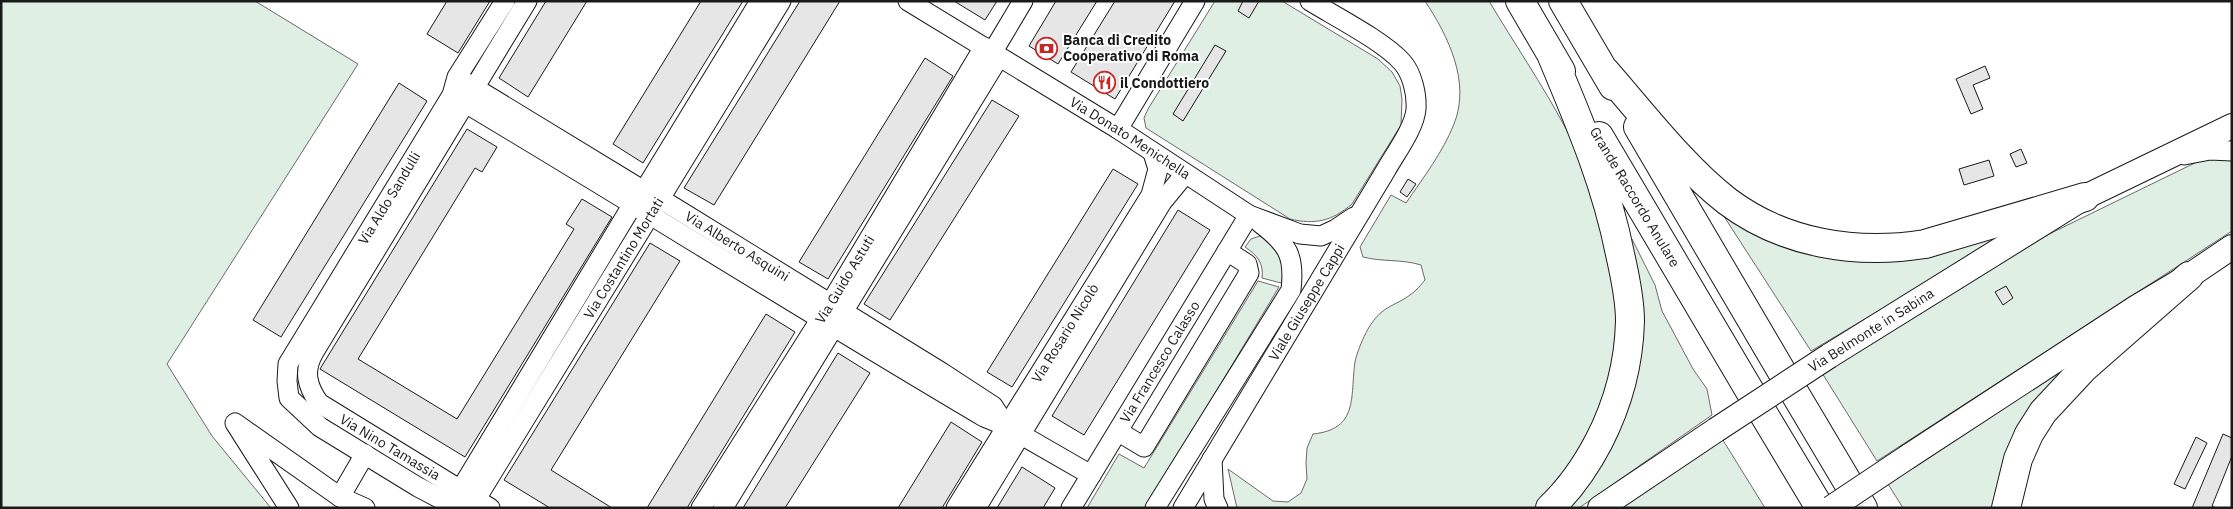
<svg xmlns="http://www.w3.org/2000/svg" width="2233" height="509" font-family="'IBM Plex Sans',sans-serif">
	<rect width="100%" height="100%" fill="#fff"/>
	<path fill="#e0efe3" stroke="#6a6a6a" d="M1,1H255L358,64L167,364L212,436L271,508H1Z
		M1215,1H1282L1378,59L1392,72L1400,86L1402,99L1401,125L1352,204C1332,221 1315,225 1290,219L1146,128L1144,118L1148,109Z
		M1425,1H1489C1514,43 1542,84 1565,127C1603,197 1626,281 1615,360C1612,381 1599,409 1590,428C1573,461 1562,482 1535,508H1237L1228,469L1273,501L1288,502L1301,493L1307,479L1306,463L1307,448L1313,434C1359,429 1350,397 1355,362C1357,352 1363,338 1368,329C1383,303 1397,307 1415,291C1419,288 1422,283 1425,280L1421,265C1402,259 1382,262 1363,257L1360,247L1391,195L1406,203C1423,178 1443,152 1454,124C1471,82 1448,36 1425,1Z
		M2232,156V231L1877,461L1822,373L1836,363L2041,238L2207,157Z
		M1714,201L1806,245L2018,228L1811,351Z
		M1260,236C1277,244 1288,265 1281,283L1262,278C1264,263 1257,255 1245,247L1251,239Z
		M1632,239L1655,285L1662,311L1693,369L1707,389L1712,415L1579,508H1566L1605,447L1626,240Z
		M1258,281L1279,287L1146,508H1087L1119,454L1144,468Z
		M2076,360L1997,508H1903L1888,484Z
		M1721,437L1765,508H1614Z"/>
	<path fill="#e6e6e6" stroke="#1a1a1a" d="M447,1H490L458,53L427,34Z
		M546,1H587L528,97L499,78Z
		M701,1H743L643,163L613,144Z
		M800,1H840L714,205L684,188Z
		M954,1H997L985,20Z
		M1056,1H1097L1058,64L1029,46Z
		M1115,1H1175L1115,99L1071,72Z
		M1243,1H1259L1249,18L1238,11Z
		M1215,45L1226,51L1183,121L1173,114Z
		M925,58L953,76L828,279L799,262Z
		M1985,66L1990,78L1973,85L1983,109L1971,114L1956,79Z
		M399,83L427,101L281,337L253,320Z
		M992,100L1019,116L890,320L864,304Z
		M467,129L497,147L482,172L475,168L358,359L457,419L574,229L566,224L582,199L612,217L465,457L320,369Z
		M2021,149L2027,163L2016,167L2010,154Z
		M1989,160L1994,176L1964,185L1959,169Z
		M1113,169L1138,184L1012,387L987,372Z
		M1408,179L1416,184L1407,197L1400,192Z
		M1178,210L1210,230L1084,435L1052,416Z
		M650,243L680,261L551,470L612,508H550L504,480Z
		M2006,286L2013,298L2003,305L1995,292Z
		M766,314L795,332L687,508H647Z
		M838,353L870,373L785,508H743Z
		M951,422L982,442L942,508H898Z
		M2223,434L2232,438V456L2212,506L2216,508H2192Z
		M2196,437L2207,443L2185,489L2174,484Z
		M1022,467L1055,488L1043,508H997Z"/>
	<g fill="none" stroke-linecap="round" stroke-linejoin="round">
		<defs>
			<g id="minor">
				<path id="s1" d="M908,1L1118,129L1249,215L1300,234L1321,236L1336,229L1354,217"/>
				<path d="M992,53L1023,1"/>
				<path id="s2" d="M465,82L644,191L659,198L941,372L993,406L1006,426"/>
				<path d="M452,95C630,201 806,312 984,417L1006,426L1091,475"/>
				<path d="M1118,129L1195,1"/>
				<path d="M2184,155L2210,150L2232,151"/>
				<path d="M1119,432L1144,447L1249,273L1247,264L1227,251"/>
				<path d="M1212,459L1214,499L1218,508"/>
				<path d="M340,497L365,454"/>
				<path d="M460,500L461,489L633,204L644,191L760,1"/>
				<path id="s3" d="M465,505L476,499L781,1"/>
				<path d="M289,508L235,423L340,497L365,508"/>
				<path id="s4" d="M458,508L418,487L320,427L289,398L287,381L288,364L452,95L457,77L505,1"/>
				<path d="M490,508L319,403C307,386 303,371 314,352L527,1"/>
				<path id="s5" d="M701,508L830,304L984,47"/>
				<path d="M723,508L999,57"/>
				<path id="s6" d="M956,508L1151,195L1158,169L1153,153"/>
				<path d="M976,508L1162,202L1185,174"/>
				<path id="s7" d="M1071,508L1249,215"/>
				<path d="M1155,508L1291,290C1295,256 1288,244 1260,223"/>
				<path id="s8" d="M1183,508L1386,170C1395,154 1415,127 1416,109C1417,94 1412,73 1402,62C1383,41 1336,17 1310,1"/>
			</g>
			<path id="major" d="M1829,356L2085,197L2232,126
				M1909,456L2137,307L2189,276L2232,247
				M1600,508L1716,430"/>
			<path id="highway" d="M1520,1L1561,71
				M1563,1L1613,86
				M1605,71C1641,112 1684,168 1727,201C1784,244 1856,255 1925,244L2085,197
				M1638,127L1782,372
				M1599,136L1751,393
				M1794,392L1863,508
				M1763,413L1820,508
				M1550,508C1571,488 1586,466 1599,441C1618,404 1629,363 1630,321C1630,299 1625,276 1620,254C1606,183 1579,121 1551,54
				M2006,508L2018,459L2029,434L2043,412L2084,368L2189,276"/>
		</defs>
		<use href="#minor" stroke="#1a1a1a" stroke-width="21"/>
		<use href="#major" stroke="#1a1a1a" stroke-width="26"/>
		<use href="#highway" stroke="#1a1a1a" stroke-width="30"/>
		<use href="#minor" stroke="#fff" stroke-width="19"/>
		<use href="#major" stroke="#fff" stroke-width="24"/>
		<use href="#highway" stroke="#fff" stroke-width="28"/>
		<defs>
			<path id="major-bridge" d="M1716,430L1829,356
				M1831,508L1909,456"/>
		</defs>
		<use href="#major-bridge" stroke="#1a1a1a" stroke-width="26" stroke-linecap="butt"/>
		<use href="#major-bridge" stroke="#fff" stroke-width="24"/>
	</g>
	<defs>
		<symbol id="bank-ring" viewBox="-11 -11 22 22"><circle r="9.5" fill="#fff" stroke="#c62828" stroke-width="1.5"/><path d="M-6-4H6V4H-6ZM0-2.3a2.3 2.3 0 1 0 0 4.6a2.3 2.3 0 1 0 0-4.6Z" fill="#c62828"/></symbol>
		<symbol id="restaurant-ring" viewBox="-11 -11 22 22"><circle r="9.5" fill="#fff" stroke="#c62828" stroke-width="1.5"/><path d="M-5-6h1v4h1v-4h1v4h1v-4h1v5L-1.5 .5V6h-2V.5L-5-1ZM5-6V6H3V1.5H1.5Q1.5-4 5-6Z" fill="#c62828"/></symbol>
	</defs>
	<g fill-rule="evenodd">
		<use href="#bank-ring" x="1034" y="36" width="25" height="25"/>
		<use href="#restaurant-ring" x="1092" y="70" width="25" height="25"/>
	</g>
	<g text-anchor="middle" stroke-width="4" stroke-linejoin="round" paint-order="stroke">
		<g font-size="14" font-weight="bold" fill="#1a1a1a" stroke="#fff" text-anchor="start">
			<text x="1063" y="45">Banca di Credito<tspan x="1063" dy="16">Cooperativo di Roma</tspan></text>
			<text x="1120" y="88">il Condottiero</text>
		</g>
		<g font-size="14" fill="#1a1a1a" stroke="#fff">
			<text dy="5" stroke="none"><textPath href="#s1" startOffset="261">Via Donato Menichella</textPath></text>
			<text transform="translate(1635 197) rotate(59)" y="5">Grande Raccordo Anulare</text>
			<text dy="5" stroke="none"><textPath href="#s4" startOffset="431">Via Aldo Sandulli</textPath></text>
			<text dy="5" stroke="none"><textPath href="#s2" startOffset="318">Via Alberto Asquini</textPath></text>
			<text dy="5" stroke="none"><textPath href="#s3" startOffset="295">Via Costantino Mortati</textPath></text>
			<text dy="5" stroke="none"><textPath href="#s5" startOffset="270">Via Guido Astuti</textPath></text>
			<text dy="5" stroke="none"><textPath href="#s8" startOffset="240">Viale Giuseppe Cappi</textPath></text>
			<text transform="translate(1871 330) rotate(-32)" y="5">Via Belmonte in Sabina</text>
			<text dy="5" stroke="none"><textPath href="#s6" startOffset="206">Via Rosario Nicolò</textPath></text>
			<text dy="5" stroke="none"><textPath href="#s7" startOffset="171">Via Francesco Calasso</textPath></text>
			<text transform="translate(390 447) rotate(31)" y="5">Via Nino Tamassia</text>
		</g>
	</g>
	<rect width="2233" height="509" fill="none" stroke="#1a1a1a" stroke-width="5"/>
</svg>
